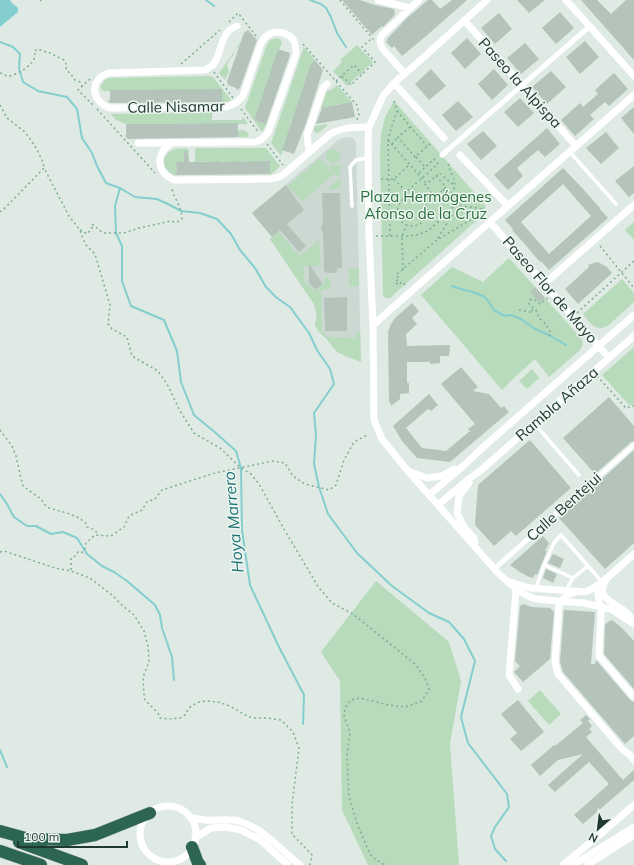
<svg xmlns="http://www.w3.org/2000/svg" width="634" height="865" font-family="Mulish,sans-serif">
	<rect width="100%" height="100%" fill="#deeae3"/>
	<path fill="#ccd9d2" d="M346,137L352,138L354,139L356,143L361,362L348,357L337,352L326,338L319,332L315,325L317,315L314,304L270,239L272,237L252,213L338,140Z"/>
	<path fill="#b7dbbb" d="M276,38L280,39L282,43L279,50H278L254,120L263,123L264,125L267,123L262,132L245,108L266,47L270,40Z
		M242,40L239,47L235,49L233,56L230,58L227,66L229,71L225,80L219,73Z
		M357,45L373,62L347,86L333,71L342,62L340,60Z
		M304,47L315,60L312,63L310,69H309L292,121H291L290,125V126L286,139H285L284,143L285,144L281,156L271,143Z
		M209,76L213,77L231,100L227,102H220L223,100L222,98L104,91L101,89C100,84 104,81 108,78Z
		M337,85L352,102L341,105L340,104L328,107L327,108L322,109L321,108L327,91L331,90Z
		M394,101L486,206L484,210L486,212L390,298H385L383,295L380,156L381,134L385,117Z
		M212,112V120H242L243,117L248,124H238V123L126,124L116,120L111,114Z
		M327,124V126L318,133H316L314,131V128L315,126Z
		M243,130L247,132L249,135L248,137H236L239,135L238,133V131Z
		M186,148L189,150V162L184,161V162H176L177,172L176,173L178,176C165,174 158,158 171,151C175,148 181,149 186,148Z
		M196,148H266L280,166L271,175H269L271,172L270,171V162L259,161L258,162H244V161H240V162H226V161H221V162H207V161L195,162V151Z
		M326 156a7 7 0 1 1 14 0a7 7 0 1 1-14 0Z
		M320,158L334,174L302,202L288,186Z
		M340,164V174L337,177L329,166H336Z
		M341,179L340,189L330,190V187Z
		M634,222V240L625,230Z
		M278,231L299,256L319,240L321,265L307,267L305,265L302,267L304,269V281L314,291L325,283L324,279L328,277L331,283V289L321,290L322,332H325L326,337L356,338V333H360L361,362L348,357L337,352L326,338L319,332L315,325L317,315L314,304L270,239Z
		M509,258L580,337L582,340L583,344L580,350L549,377L535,359L513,379L502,390L421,295L452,267L483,282Z
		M359,268V286H349V269Z
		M622,279L634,293V302L609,325C596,333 591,324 583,314Z
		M634,347V405H629L602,375Z
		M532,369L539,378L527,389L519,381Z
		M376,581L449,642L461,681L450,744L459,865H368L342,810L340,681L321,652Z
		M540,690L561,714L549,725L528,701Z"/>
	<path fill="#85cecf" d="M0,0H11L10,1L18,8V12L0,27Z"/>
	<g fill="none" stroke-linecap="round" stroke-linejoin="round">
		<path stroke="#85cecf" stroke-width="2" d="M206,0L214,6
			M310,0L321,4L326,8L331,17L337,33L346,47
			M0,42L13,47L20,54L19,68L23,82L38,91L67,97L77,109L82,138L92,153L97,166L106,183L120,188L135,197L157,199L170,205L181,211L200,213L217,219L231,234L240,250L255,268L266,287L277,298L290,307L309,333L317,350L330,369L334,384L314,413L316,435L314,464L319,487L328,514L357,553L392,586L429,613L449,622L464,639L475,661L461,717L468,743L507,794L509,807L495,827L491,836L495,849L506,861
			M120,188L115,206L116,233L122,246V281L131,306L164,320L177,351L181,382L194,415L217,434L236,451L241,468L242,530L250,585L278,645L304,695L303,724
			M452,286L464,290L473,292L485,297L495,311L505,316L511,315L521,319L535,329L549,335L566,345
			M0,494L7,504L14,517L27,526H36L51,534L63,532L77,538L87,554L102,566L114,572L127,581L155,605L160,615L162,628L172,657L174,680
			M0,750L7,767"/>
	</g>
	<path fill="#b4c4bb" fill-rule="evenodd" d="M342,0H360L375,5L394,9L395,14L393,17L383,27L382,26L372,35Z
		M428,0H432L440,9L452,0H467L425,37L402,56L394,46L392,48L386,42L388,40L387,39L407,18Z
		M517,0H545L529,13Z
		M581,0H597L611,14L626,0H634V60Z
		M560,12L574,28L556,44L542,28Z
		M499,13L512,29L495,44L481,28Z
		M248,30L257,40L240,88L237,90L236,88L228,85L227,81L244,33Z
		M467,38L481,54L465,69L451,53Z
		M585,41L599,57L580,74L566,57Z
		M525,43L539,59L521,74L507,58Z
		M278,49L287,52H289L290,55L266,124L264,125L263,123L254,120Z
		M315,60L323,70L305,126L294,154L282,150L309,69L312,63Z
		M431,69L446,86L429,100L415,84Z
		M494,69L508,85L492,100L478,84Z
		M551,71L566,87L547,104L532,87Z
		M614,73L628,89L609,106L605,102L590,115L594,119L575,136L561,120L580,103L583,107L598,94L595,90Z
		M222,89V98L223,100L221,102L111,103L108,102L110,99V90Z
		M520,98L534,113L518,127L504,112Z
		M458,101L473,117L456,131L442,115Z
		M352,102L355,117L316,124L322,108Z
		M634,107V134L621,118Z
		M238,123V133L239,135L237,137L128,139L125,136L126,135V124Z
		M547,128L560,144L545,157L538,150L517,168L523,176L508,190L494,175Z
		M483,131L497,146L481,160L467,144Z
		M606,132L619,148L601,164L586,148Z
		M184,151H187L189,162L270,161V171L271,172L269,174L178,175L175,173L177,172L176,162H184Z
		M634,166V193L629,197L615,181Z
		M563,168L583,189L600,208V209L608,218L549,270L541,261L540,262L523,242L512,230L513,229L505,220ZM563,184L591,216L549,254L521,222Z
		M286,185L304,210L287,224L306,246L299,252L280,230L272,237L252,213Z
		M322,193H340L342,268H337V273H328L324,271L323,233L322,232L321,227L323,223Z
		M598,262L607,267L612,273L578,304L565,289L589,267L588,265L594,263Z
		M309,264L323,284L316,289H314L309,283Z
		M535,287L545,298L540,303L530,292Z
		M347,297V331H325L324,298Z
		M412,303L419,311L412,318L417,324L406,334L407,346L450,345L449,356H440V363L430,364V362H407V383H409V393L400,394V399L391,406L390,402H389L388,332L391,324L395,318Z
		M461,367L478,387L473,391L489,394L501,408L504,406L509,412L450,462L417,458L402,441L393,426L429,394L438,405L431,411L428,409L406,428L422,448L446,451L470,431L468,429L475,424L441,384Z
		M609,397L634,426V441L631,442L595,474L563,438Z
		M530,440L571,488L516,536L511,531L494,546L475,525L478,485Z
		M634,450V543L605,569L559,518Z
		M543,536L549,543L545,551H547L537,575L535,574L533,578L529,577L520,572L510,565Z
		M553,554L564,559L560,568L548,563Z
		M546,569L557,574L553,583L543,578Z
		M523,604L532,607L550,608L554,612L550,659L523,682L514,672L520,666L515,661L520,606Z
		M564,610L595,612L591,664H595L596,660L630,700L634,702V736L625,744L563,672L560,662Z
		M612,620L622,628L634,641V689L604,654L605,625L608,622Z
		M518,700L544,732L521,751L510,739L517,733L501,714Z
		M586,715L590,719L588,721L592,726L589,729L592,732L586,737L623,780L634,770V780L583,824L574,815L609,784L589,762L555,792L548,785L583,754L558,760L540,776L531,765L554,745L555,746L583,723L580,720Z"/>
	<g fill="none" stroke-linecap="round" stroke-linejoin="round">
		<defs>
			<path id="motorway" d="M0,831L29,839L67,840L95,835L150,813
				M19,842L82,865
				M192,847L198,863L200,865
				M0,851L41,865"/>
		</defs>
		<use href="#motorway" stroke="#bcc4c1" stroke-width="13"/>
		<path stroke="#7ead98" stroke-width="1.5" stroke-dasharray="2 3" stroke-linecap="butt" d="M340,0L373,39
			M40,1L41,0
			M229,22L238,13L257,37
			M303,44L357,105L359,115L356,121
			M181,64L220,30
			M214,72L233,98
			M0,73C3,74 6,76 9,76C12,76 25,70 27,67C30,65 31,63 34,60L35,54L34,51L38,49L46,52H48L64,60L67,66L66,69L67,71L70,73L75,80L80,82L82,86L85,87
			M342,76L351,85L375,62L362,47L370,40L374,39
			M90,79L78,90L93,105
			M336,81L354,65L362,74
			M0,105L7,118L25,132L35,146L42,160L44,167
			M97,109L155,173
			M241,109L259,133
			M397,111L427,146
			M410,127L398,137L415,157L431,143
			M388,140L427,184
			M267,144L283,165
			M392,144L398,137
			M416,157L425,167
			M449,164L448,166C453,177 459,185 450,196L455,205
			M436,176L446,187L435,197L425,185Z
			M436,176L439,173L455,186
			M381,179H394L409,165
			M394,179L406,192L438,164L434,159L418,174
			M443,189L450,196
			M406,192L408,194C404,198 400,202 398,207C392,224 419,235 426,216C428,213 429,210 427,207C424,199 417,193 412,187
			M0,212L6,207L44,168L69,216L80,230L85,244L95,254L110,305L108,324L112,329L127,337L132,356L158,371L167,384L180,411L194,433L220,448L241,468L251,474L259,484L285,531L319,588L332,603L353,614L415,664L425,678L429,689L422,701L405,707L389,705L360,698L351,700L345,708L344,717L350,732L347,756L349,797L357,823L368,850L372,857L385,865
			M80,230L87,234L92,228V224L103,233H124L139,228L171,221C175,223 179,222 182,219C182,214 181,210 179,206C177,200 172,194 172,187
			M376,236C389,236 414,238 425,232C434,228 447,212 455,205L484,209
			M390,236L388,140L390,132L397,111L394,101
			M438,238L452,215L449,211
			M600,246L634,288
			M403,270L402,236L407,225
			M405,285L402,282L398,285L395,282L399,279L396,275L437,240L485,211
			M548,298L540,304L534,299L530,300L529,304L536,310L539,318L544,322L551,333L548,338
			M519,310C523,311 528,311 532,313V307
			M577,313L634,261
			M597,376L626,408L634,406
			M0,430L12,446L16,456L20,474L23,486L41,499L45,505L49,508L67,513L77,517L85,522L87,527L95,530L98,535
			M0,552L4,551L55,568L71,571L90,578L112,595L123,606L134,615L144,631L148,646L149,662L143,677L144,694L145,700L158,713L160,718L168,719L180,718L185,715L189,708L193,705L199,702L207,701L218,702L230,706L249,717L256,718H268L281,720L293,732L299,748L292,805V834L312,855L310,865
			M71,570V558L75,556L78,552L81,553L85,550L86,543L95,535L111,536L124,527L129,516L142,510L147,502L155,499L162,490L215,473L273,461L285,463L293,476L305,484L329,490L336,485L344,460L354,442L367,435"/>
		<path stroke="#fff" stroke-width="3.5" d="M570,152L616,204
			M352,206L350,167L356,160L368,158
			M534,423L579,475
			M573,578L544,565L554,543L561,535L602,582
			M536,588L544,565
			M566,590L573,578L588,566"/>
		<path stroke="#fff" stroke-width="5" d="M442,155L590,26
			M494,569L634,445"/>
		<path stroke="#fff" stroke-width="7" d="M378,0L410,8
			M487,0L424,57L394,83L383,96L369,127L368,139L369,236L373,325L374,420L382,439L407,470L499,574L516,589L528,596L536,599L557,601L584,603L601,607L611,609L634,624
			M566,0L634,76
			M464,20L576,146
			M405,74L382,48L380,42L381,36L419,0
			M394,83L444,138
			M138,143L255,142C262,140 266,137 269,130L296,54C296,50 296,46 294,41C289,33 277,29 268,35C264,37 262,41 260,46L243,96L236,103L226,107L110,108C91,102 89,80 108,73L205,70C207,69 210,67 213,65C222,54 220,31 237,26
			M171,144C155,153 156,173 174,180L270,179L279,177L284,174L330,134C343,127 355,127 369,127
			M310,151L308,144L307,135L323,88L327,84
			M460,155L508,206
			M490,222L609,358
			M544,284L634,205
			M373,325L634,95
			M408,471L427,478L442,476L454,469
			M469,483L459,496L457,513L464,527L474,538L475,542
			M429,495L461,468L480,450L634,315
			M438,505L470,478L480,471L634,336
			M607,578C596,596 607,599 620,608C626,611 630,616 634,621
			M510,582L530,588L585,592C601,586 620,566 634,554
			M598,585C596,597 601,602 601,613L599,656L634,697
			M517,586L516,589L509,675L518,689
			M579,591C568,595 564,595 559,606L555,662L558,674L622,749L630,755L634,760
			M140 834a28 28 0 1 1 56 0a28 28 0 1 1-56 0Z
			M190,817C195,818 200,820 205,820C217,821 228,818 239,821C265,829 280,850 300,865
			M195,838L211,828L226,827L241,830L259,839L288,865
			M563,865L604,831L634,805
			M573,865L634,827
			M587,865L634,835"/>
		<use href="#motorway" stroke="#2c6551" stroke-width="12"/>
	</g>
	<g text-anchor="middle" stroke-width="3" stroke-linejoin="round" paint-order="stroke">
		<g font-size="15" fill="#20392f" stroke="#eef6f1">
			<text transform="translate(520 83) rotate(48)" y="5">Paseo la Alpispa</text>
			<text transform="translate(176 107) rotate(-1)" y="5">Calle Nisamar</text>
			<text transform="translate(550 290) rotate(49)" y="5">Paseo Flor de Mayo</text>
			<text transform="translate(557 404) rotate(-41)" y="5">Rambla Añaza</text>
			<text transform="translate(564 507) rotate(-42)" y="5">Calle Bentejui</text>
		</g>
		<g font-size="15" fill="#2a6f3c" stroke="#eef6f1">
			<text x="426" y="202">Plaza Hermógenes<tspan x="426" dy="17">Afonso de la Cruz</tspan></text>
		</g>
		<g font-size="16" font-style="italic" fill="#1b7174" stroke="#eef6f1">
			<text transform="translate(233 522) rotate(-95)" y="6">Hoya Marrero</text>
		</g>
	</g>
	<g transform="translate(598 829) rotate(208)" stroke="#eef6f1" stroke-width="3" paint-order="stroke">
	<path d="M0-3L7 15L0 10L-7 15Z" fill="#20392f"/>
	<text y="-6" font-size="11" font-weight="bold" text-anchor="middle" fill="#20392f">N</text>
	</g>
	<path d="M18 841v6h109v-6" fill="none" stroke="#20392f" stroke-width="2"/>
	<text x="24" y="841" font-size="12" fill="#20392f" stroke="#eef6f1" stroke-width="3" paint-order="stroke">100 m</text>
</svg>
